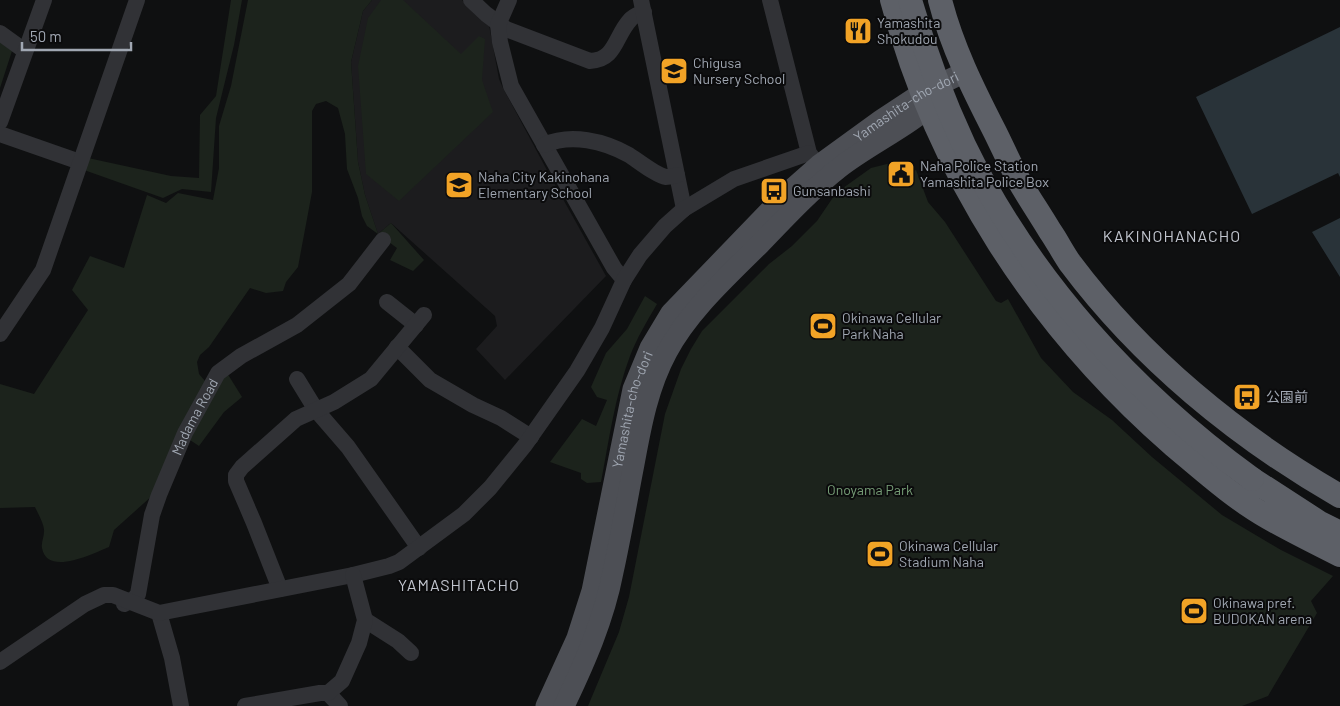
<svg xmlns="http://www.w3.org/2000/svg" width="1340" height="706" font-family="Barlow,'Noto Sans JP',sans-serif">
	<rect width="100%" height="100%" fill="#0f1011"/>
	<path fill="#1c1c1e" d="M372,0H462L489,25L499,79L503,88L549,174L606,276L505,380L476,349L497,326L495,316L391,223L378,234L365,195L358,162L351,62L363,11Z"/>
	<path fill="#1c231c" d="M231,0H242L234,45L216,118L211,192L182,189L163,198L84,170L88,158L171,176L199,178L200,115L216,96Z
		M248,0H372L363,11L351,62L358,162L365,195L378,234L391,223L424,260L413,271L390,260L397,248L367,226L362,216L358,198L347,169L345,134L338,108L326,101L316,104L312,111V192L298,267L286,282L283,291L266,293L250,288L209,347L200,355L197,362L199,374L211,388L227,373L242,397L224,412L199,446L190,440L163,486L114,530L109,547C94,553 47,577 42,548C41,543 44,537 44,532C45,525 38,514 35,507L0,508V384L34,394L88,310L72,290L90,256L124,268L147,195L166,203L178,193L213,200L219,168V126L231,86Z
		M381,0H403L461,54L479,36L485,39L482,80L493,112L399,201L366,174L358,66L368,18Z
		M0,42L12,51L0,88Z
		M891,163L897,164L910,173L916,170L928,202L945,222L996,301L1001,303L1008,299L1041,358L1073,392L1112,420L1152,457L1222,515L1281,550L1333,576L1311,601L1317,613L1268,696L1242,706H588L619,632L629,597L665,414L681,369L691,349L702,331L769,264L792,246L817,221L836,193L871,168Z
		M645,296L657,304C647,321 637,338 630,356C615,396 609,440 601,482L587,483L581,479V473L550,462L582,419L596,426L607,400L597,397L591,387L606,353L627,329Z"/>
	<path fill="#293339" d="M1340,27V177L1338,173L1252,214L1196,97Z
		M1340,218V277L1312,232Z"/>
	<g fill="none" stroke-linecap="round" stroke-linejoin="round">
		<g stroke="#313236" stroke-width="16">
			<path d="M471,0L486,14L506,29L590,61C616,60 615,36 630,20C633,16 639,14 644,12"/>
			<path d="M509,0L498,25L500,42L511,86L614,268L624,280"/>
			<path d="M641,0L684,209"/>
			<path d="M770,0L809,153L815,161"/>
			<path d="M0,33L25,51"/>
			<path d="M0,122L44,0"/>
			<path d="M0,134L80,162"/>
			<path d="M544,145C571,133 604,141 629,155C637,160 657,176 666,177C669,177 674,176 677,175"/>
			<path d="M387,302L416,325"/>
			<path d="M0,334L43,270L137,0"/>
			<path d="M397,347L430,380L473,405L501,418L531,437"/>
			<path d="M297,379L316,410L348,447L419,548"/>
			<path d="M280,589L254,523L236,481V475L242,467L296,419L334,402L371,379L424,315"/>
			<path id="s1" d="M124,604L134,599L138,594L152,515L159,495L185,433L218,373L241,356L297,325L349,284L383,240"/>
			<path d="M159,613L172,658L181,706"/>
			<path d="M365,620L398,641L411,653"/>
			<path d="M0,662L85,604L104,595H113L159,613L353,575L389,566L399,562L464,514L490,488L525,445L577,371L602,328L624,280L640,255L665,226L684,209L734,179L809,153"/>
			<path d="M328,693L340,706"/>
			<path d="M245,706L320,693H328L342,681L359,643L365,620L353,575"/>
		</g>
		<g stroke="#4d4f55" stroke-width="21">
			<path id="s2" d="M546,706L577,638L592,591L633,389L650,348L671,313L785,195L819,165L881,120L922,93L965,72"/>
			<path d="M564,706C585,662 604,619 613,572C621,536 627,500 634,464C641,426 648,387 667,352C689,311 727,277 760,244C785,218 810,191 839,168C871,143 911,126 940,97"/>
		</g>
		<path stroke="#5d6067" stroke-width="24" d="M892,0C938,174 1038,327 1173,445C1203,470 1235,499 1269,518C1292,531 1316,543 1340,555
			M940,0C952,47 973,89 995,132C1004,150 1012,169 1022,186C1031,201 1041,216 1050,231C1057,241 1063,253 1070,263C1141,358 1237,437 1340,496
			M1252,479L1320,523L1340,533"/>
		<path stroke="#5d6067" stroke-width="24" d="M910,0C924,49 942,98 964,145C1029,279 1132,392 1252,479"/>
	</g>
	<defs>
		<symbol id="restaurant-square" viewBox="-11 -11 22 22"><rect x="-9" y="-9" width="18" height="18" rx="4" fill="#f2a326" stroke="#0b0b0c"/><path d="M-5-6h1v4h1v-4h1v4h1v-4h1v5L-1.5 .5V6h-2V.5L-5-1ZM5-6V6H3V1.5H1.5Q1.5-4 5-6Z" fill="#111"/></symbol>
		<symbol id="school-square" viewBox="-11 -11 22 22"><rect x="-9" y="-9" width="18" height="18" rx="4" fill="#f2a326" stroke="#0b0b0c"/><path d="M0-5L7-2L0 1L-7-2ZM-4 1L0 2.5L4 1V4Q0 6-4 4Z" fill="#111"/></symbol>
		<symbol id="civic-square" viewBox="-11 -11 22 22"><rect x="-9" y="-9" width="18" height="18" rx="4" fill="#f2a326" stroke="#0b0b0c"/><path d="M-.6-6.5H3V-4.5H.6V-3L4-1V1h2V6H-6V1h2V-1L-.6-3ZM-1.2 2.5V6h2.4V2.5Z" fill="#111"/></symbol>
		<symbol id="bus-square" viewBox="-11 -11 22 22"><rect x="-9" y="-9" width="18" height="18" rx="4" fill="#f2a326" stroke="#0b0b0c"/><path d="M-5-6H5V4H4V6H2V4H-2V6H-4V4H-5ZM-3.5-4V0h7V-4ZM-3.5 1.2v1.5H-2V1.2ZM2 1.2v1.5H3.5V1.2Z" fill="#111"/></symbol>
		<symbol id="stadium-square" viewBox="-11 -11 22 22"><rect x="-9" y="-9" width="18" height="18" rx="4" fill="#f2a326" stroke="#0b0b0c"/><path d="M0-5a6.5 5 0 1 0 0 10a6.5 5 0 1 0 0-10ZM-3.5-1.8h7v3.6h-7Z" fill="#111"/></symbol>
	</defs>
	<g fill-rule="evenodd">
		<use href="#restaurant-square" x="842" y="15" width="32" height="32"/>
		<use href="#school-square" x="658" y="55" width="32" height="32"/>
		<use href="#civic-square" x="885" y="158" width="32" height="32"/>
		<use href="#school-square" x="443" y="169" width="32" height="32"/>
		<use href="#bus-square" x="758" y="175" width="32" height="32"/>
		<use href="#stadium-square" x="807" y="310" width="32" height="32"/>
		<use href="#bus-square" x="1231" y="381" width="32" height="32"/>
		<use href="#stadium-square" x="864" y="538" width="32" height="32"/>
		<use href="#stadium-square" x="1178" y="595" width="32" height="32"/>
	</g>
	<g text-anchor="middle" stroke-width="4" stroke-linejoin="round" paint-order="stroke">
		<g font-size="14" fill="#a0a7b2" stroke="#0b0b0c" text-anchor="start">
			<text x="877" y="28">Yamashita<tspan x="877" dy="16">Shokudou</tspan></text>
			<text x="693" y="68">Chigusa<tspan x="693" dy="16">Nursery School</tspan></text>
			<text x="920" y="171">Naha Police Station<tspan x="920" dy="16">Yamashita Police Box</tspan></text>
			<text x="478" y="182">Naha City Kakinohana<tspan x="478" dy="16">Elementary School</tspan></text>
			<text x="793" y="196">Gunsanbashi</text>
			<text x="842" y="323">Okinawa Cellular<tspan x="842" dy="16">Park Naha</tspan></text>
			<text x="1266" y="402">公園前</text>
			<text x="899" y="551">Okinawa Cellular<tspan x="899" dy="16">Stadium Naha</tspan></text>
			<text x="1213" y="608">Okinawa pref.<tspan x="1213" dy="16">BUDOKAN arena</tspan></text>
		</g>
		<g font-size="14" fill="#a0a7b2" stroke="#0b0b0c">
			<text dy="5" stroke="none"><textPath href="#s2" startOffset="730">Yamashita-cho-dori</textPath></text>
			<text dy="5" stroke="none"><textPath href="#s2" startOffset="310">Yamashita-cho-dori</textPath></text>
			<text dy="5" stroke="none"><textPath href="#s1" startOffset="205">Madama Road</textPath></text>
		</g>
		<g font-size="14" fill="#779e77" stroke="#0b0b0c">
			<text x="870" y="495">Onoyama Park</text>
		</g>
		<g font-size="16" letter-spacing="1" fill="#c1c5ce" stroke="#0b0b0c">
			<text x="1172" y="242">KAKINOHANACHO</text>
			<text x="459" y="591">YAMASHITACHO</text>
		</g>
	</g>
	<path d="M22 42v8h109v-8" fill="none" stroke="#a0a7b2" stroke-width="2.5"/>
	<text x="30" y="42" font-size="15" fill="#a0a7b2" stroke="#0b0b0c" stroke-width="4" paint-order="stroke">50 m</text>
</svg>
